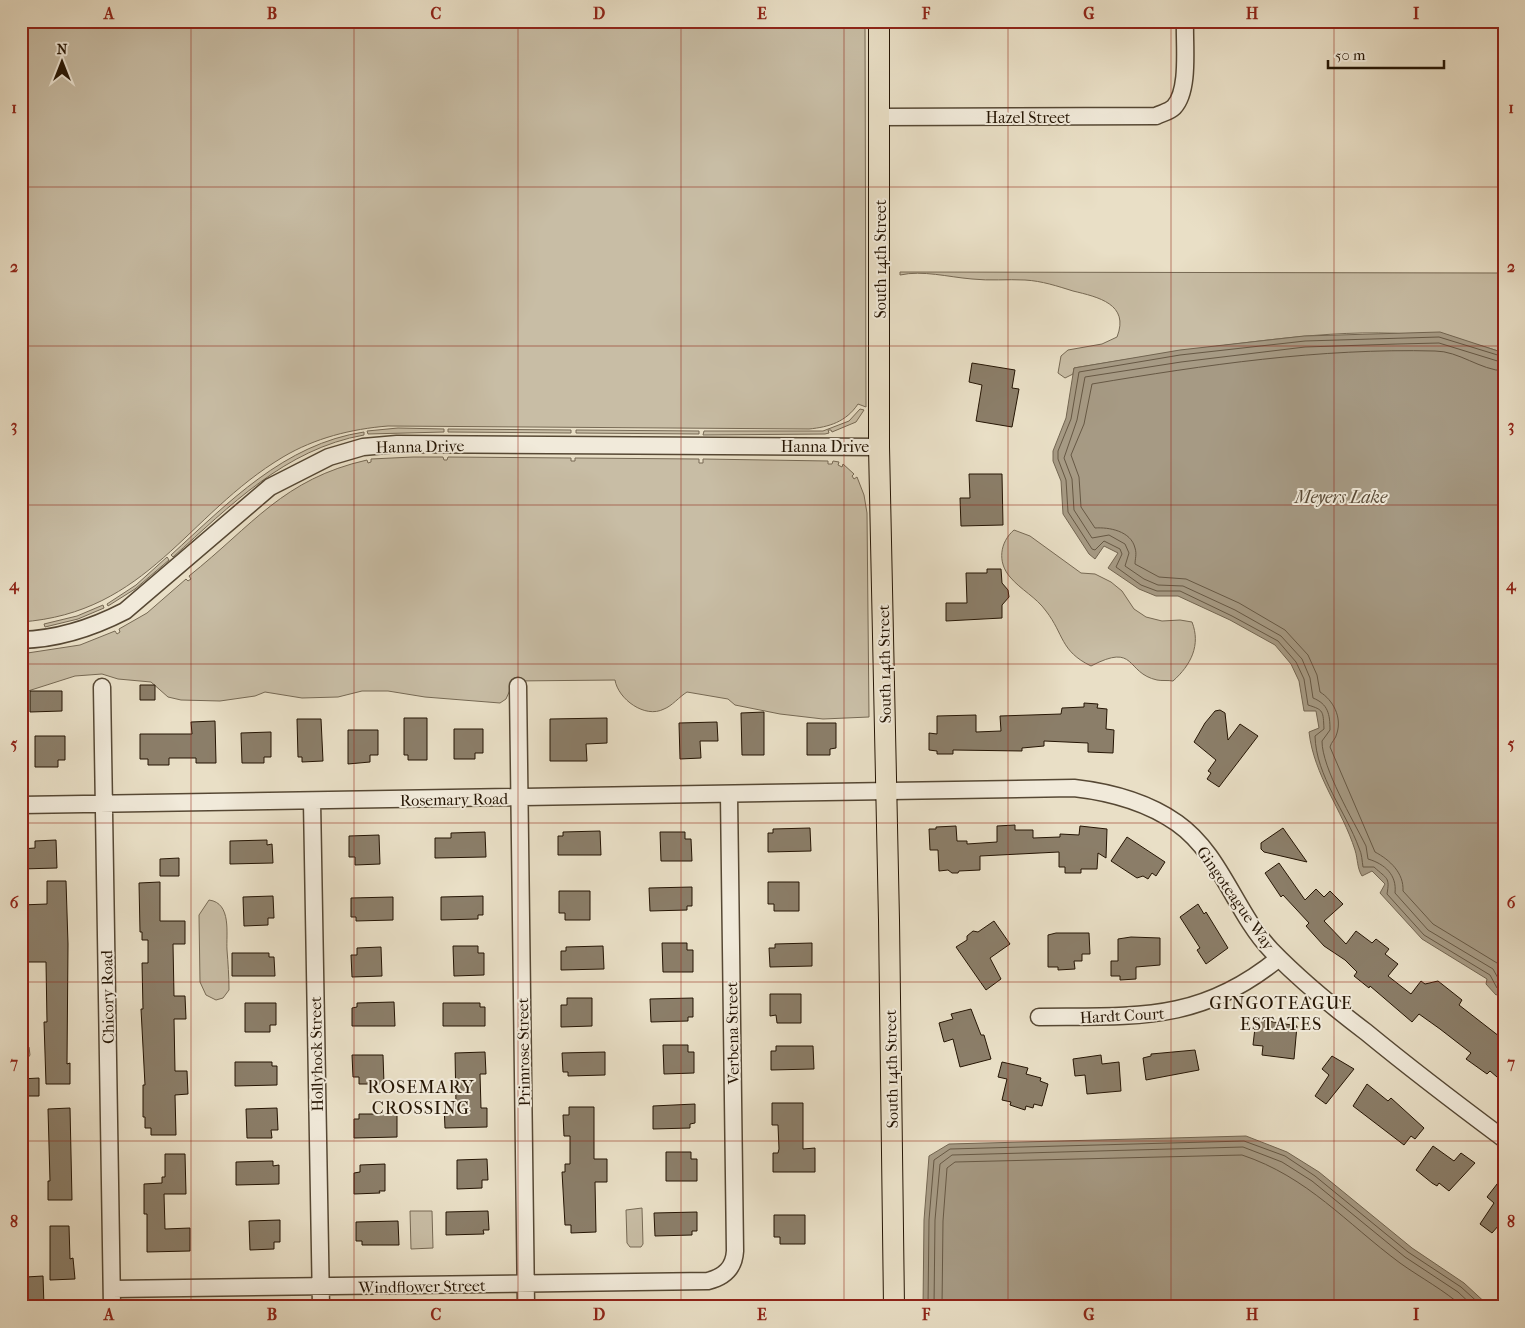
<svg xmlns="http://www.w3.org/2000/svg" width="1525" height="1328" font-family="'IM FELL French Canon',serif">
	<rect width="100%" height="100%" fill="#e9dfc6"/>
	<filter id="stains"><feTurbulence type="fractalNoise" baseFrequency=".004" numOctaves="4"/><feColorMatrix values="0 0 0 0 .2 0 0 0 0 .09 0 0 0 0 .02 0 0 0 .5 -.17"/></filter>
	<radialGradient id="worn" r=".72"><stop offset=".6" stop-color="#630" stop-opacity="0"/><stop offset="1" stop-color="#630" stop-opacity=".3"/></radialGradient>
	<path fill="#c8bda5" stroke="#766954" d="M21,21H865L866,407L858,404C846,422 829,427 809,429L388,426C351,429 315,438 283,457C186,515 148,613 21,622Z
		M900,272L1504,273V353C1423,324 1334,332 1251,342C1192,349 1133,358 1074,368L1073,374L1065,378L1058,373L1061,356L1068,350L1102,344L1117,337C1130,304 1098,297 1073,291C1057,286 1042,281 1025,280C1007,279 990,281 972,279C948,277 923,270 900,275Z
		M860,409L864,410L856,422L832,432L831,430H828L829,433L825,434L703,435L704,431H823L849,421Z
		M398,428L444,429V432L368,434L367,431Z
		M448,429L571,430V433L448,432Z
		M576,430L699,431V434L576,433Z
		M364,432V435C285,449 230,506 173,557L171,555C228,503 284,444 364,432Z
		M413,457H443L444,460H447L448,457L571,458V461H575V458L699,459V463H703V459L828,461V464H832L833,461L839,462L838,465L842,467L843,464L854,474L852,476L854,479L857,477L864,495L867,513L869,717L823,719L780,714L735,705L728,699L687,692C679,697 672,706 664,709C645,719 618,699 615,680L514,681L506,699L500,703L425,697L388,691H362L338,697L302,698L265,692L255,696L220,701L181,700L168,697L151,682L118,679L102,674L75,676L28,691L21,713V654L80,645L115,631L117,634L120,632L119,629L147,613L186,579L188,581L191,579L189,576C253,525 283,479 367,460L368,463L371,462V459Z
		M1014,530L1030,536L1081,573L1095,574L1111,582L1122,591L1134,609L1146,617L1162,621L1180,620L1192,622C1201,645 1191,665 1173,681C1168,680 1162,681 1157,680C1125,673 1137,642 1091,666C1060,651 1064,634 1046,611C1036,597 1021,590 1010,577C997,562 1000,542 1014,530Z
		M167,557L169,560L135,589L108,606L107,604L136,585Z
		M103,605L104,608L78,619L45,627L44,624L77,616Z
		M209,900C232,903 226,934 227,950C228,963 229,976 229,990L223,998L216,1000L206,995L200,982L199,915Z
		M21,1041L29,1047L30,1055L21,1068Z
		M642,1208L643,1244L641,1247H630L627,1243L626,1210Z
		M410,1211H432L433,1248L411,1249Z"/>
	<path fill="#a69a84" stroke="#726551" d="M1440,332L1504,353V992L1496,995L1486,984L1487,979L1422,939L1380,893L1385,884L1372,871L1362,876C1357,868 1358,860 1355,850C1342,809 1314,776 1309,732L1319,728L1316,711H1304L1299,681L1291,664L1275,645L1230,620L1178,596H1156L1139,589L1108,568L1118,553L1104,546L1095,559L1089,554L1063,514L1061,481L1053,461V451L1066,418L1074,368L1180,350L1304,336Z
		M1246,1136L1287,1152L1319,1172L1412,1248L1464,1283L1490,1307H923L924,1220L929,1156L949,1144Z"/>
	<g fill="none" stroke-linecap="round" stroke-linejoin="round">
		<path stroke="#665844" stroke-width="1" d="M1504,357L1439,337L1305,341L1180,355L1079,372L1071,419L1058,451V459L1066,480L1068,512L1092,549L1095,550L1104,541L1120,549L1122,554L1116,567L1141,585L1157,591H1180L1232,616L1278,641L1296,662L1304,679L1308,705C1324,710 1323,711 1324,729L1315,736C1316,776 1346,812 1359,848C1362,854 1362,861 1363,867H1374C1387,879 1390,877 1387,894L1424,935L1490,975L1497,988H1504
			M1504,363L1439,343L1397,344L1305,347L1181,362L1085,377L1077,420L1064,458L1072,479L1074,510L1092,538L1109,535L1125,544L1129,553L1125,566L1144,579L1158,585L1183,586L1235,610L1281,636L1302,659L1310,678L1313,698C1328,704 1330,714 1330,730L1322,741C1322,768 1353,820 1366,846L1368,859C1385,864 1397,875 1395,893L1428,930L1493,969L1499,980L1504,981
			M1504,371C1480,370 1459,351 1435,351C1320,348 1205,365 1092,384L1084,424L1071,455L1079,477L1081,507L1095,528C1109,527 1131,531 1135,548C1137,554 1135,559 1135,564L1159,577L1186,579L1239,603L1285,630L1308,655L1317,675L1320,692C1333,700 1342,717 1337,733C1336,739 1331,742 1330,747L1375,852C1390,860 1404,873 1403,891L1433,924L1497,963L1504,970
			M928,1307L929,1220L934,1160L950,1149L1244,1141L1285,1156L1315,1176L1408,1252L1461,1287L1483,1307
			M934,1307L935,1220L940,1164L952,1155L1243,1147L1282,1162L1312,1181L1405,1257L1458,1292L1474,1307
			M942,1307L943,1221L947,1168L955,1162L1242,1155C1308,1177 1346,1223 1400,1263C1421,1278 1444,1290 1463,1307"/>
	</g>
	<path fill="#8b7e69" stroke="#251504" d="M972,363L1015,370L1012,388L1019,389L1012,427L976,421L982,385L969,382Z
		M969,474H1002L1003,525L961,526L960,498H970Z
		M987,569H1001L1002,583L1008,590L1009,597L1002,605V618L946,621V603H967L966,573H987Z
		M140,685H155V700H140Z
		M30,691H62V711L30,712Z
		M1084,703L1098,704L1097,708L1107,709L1106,729L1114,730L1113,753L1088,752V743L1044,741V746L1022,748V751L953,750V754H937V751L929,750V733L937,734V716L976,715V732L1001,731L1000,716L1061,714L1062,708L1084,707Z
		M1220,710L1225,713L1228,740L1240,724L1258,736L1219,787L1207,779L1211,773L1208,771L1216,760L1194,742L1205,723L1215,711Z
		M764,712V755H742L741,713Z
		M404,718H427V760H408V755H404Z
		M607,718V743L586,744L587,761H550V719Z
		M297,719H321L323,761L302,762V757H298Z
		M215,721L216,763H196V758H169V765H148V759H140V734H192L191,722Z
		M717,722L718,741H700L701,758L680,759L679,723Z
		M807,723H836V748L830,749V755H807Z
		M454,729H483V753H475V759H454Z
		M348,730H378V755H370V762L348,764Z
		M271,732V757H264V763H242L241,733Z
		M35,736H65V760H58V767H35Z
		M1015,825V830H1033V838L1060,837V834L1079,835L1080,826L1107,829L1106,858L1098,853L1097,869H1081V873H1065V867H1059V852L980,856V870L959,871L958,873H952L948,870L939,871L938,850H930L929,829H936V827L956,826L957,841H967V844L997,842V826Z
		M810,828L811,851L768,852V833H773V829Z
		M1283,828L1307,862L1264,852L1261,849V843Z
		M600,831L601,855H558V836H563V832Z
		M485,832L486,857L435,858V838H451V833Z
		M660,832H685V839H691L692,861H661Z
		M379,835L380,864L355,865V857H349V836Z
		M1127,837L1165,862L1156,876L1152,873L1148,879L1143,876L1137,878L1111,861Z
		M56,840L57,868L21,869V849L35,848V841Z
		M267,840V845L272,844L273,863L230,864V841Z
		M179,858V876H160V859Z
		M1279,863L1305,900L1316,889L1324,897L1330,891L1343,904L1324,921L1346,944L1356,931L1372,943L1376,939L1389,949L1385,954L1398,964L1388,976L1411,994L1421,981L1425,984L1438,981L1462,1000L1459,1005L1504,1040V1083L1490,1071L1487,1074L1466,1059L1471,1053L1440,1029L1419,1014L1412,1022L1370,986L1369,988L1354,976L1357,972L1345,960L1324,946L1306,926L1309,923L1283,895L1281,897L1265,873Z
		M47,881H66L68,944L67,1064L70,1063V1084H46L44,1022H47L46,962H21V905L47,904Z
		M160,882V921H185V944H173L174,996H185L186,1019H174L175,1071H187L188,1094L175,1095L176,1135H151V1128H145V1117H143V1085H145L141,1009H143L142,963H148V940H142V932H140L139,883Z
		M768,882H799V911H774V904H768Z
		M692,887V906H687V910L650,911L649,888Z
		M559,891H590V920H565V913H559Z
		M273,896L274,918H268V925L244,926L243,897Z
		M483,896V915H478V919L441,920V897Z
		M393,897V920L356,921V917H351V898Z
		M1198,904L1204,914L1206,912L1228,948L1206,964L1197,950L1200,948L1180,917Z
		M994,921L1010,944L990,958L1001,979L986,990L956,947L967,940V936L973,931L978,932Z
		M1056,933H1089L1090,954H1082V961H1074L1075,969L1058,970V967H1048V935Z
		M1131,937L1160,938V965L1136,967V979L1120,980V976H1111V961H1118V939Z
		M662,943H687V950H693V972H663Z
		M812,943V966L770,967L769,948H775V944Z
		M453,946H478V953H484V975L454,976Z
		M603,946L604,969L561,970V951H566V947Z
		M381,947L382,976L352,977L351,955H357V948Z
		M232,953H269V957H274L275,976H232Z
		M770,994H801V1023H777L776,1015L770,1016Z
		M567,998H592V1026L561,1027V1005H567Z
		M693,998V1017H688V1021L651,1022L650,999Z
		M394,1002L395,1026H352V1008L357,1007V1003Z
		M245,1003H276V1025H270V1032H245Z
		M443,1003H480V1007H485V1026H443Z
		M971,1009L981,1035H984L991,1059L960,1067L953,1039L944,1042L939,1023L953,1019L951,1014Z
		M1256,1019L1297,1026L1294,1059L1262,1055L1263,1046L1253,1045Z
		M663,1045H688V1052H694V1073L664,1074Z
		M776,1046H813L814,1069L771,1070V1051H776Z
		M1195,1050L1199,1070L1146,1080L1143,1058L1151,1056V1054Z
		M485,1052L486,1074H480L481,1108H487V1127L445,1128L444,1105H456L455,1053Z
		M605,1052V1075L568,1076V1072H563L562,1053Z
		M352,1055H383L384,1084H359V1077H353Z
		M1101,1055L1102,1064L1119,1062L1121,1091L1087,1094L1085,1075L1075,1076L1073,1059Z
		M1332,1056L1354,1069L1326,1104L1315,1096L1329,1075L1322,1069Z
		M235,1062H272V1066H277V1085L235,1086Z
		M1002,1062L1028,1068L1026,1074L1041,1078L1040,1081L1048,1084L1042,1106L1034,1104L1033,1108L1026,1106L1025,1110L1010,1105L1011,1102L1002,1100L1007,1079L998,1077Z
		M39,1078V1096H21V1079Z
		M1367,1084L1388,1101L1391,1098L1424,1128L1415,1139L1411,1136L1404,1145L1353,1106Z
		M772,1103H803V1149L815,1148V1172H773V1153H778L779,1149L778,1125H772Z
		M695,1104V1123L690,1124V1128L653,1129V1106Z
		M569,1107H594V1159H607V1182H595L596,1232L571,1233V1225H565L562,1172H565V1164H570V1136H564L563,1115H569Z
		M70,1108L72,1200H48V1181H50L48,1109Z
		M277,1108L278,1130H271L272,1138H247L246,1109Z
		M359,1114H397V1137L354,1138V1119H359Z
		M1433,1146L1454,1161L1461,1153L1475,1163L1449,1191L1439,1183L1437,1186L1432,1183L1416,1170Z
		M666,1152H691V1159H697V1181H666Z
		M165,1154H185L186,1194H164L165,1229L190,1228V1251L147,1252V1214H144V1184L162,1183V1177H165Z
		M487,1159L488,1180H482V1188L457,1189V1160Z
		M273,1161V1166L279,1165V1184L236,1185V1162Z
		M385,1164V1191H379L380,1193L354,1194V1173L360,1172V1165Z
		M1504,1175V1229L1499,1225L1492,1233L1480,1224L1494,1203L1487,1197Z
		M488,1211L489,1230H483L484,1234L446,1235V1212Z
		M697,1212V1231H692V1235L655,1236L654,1213Z
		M774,1215H805V1244H780V1237H774Z
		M280,1220V1242H274V1249L250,1250L249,1221Z
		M398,1221L399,1245H362V1241H356V1222Z
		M50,1226H69L70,1259L73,1258L75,1279L50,1280Z
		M43,1276L44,1307H27L26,1277Z"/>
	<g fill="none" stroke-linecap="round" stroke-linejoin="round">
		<defs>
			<path id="minor" d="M879,117L1156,116C1162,113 1169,112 1174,107C1190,90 1184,44 1185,21
				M21,640C59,639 92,628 125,611L270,487L329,457L363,447L397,444L879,447
				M518,686L526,1307
				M102,687L112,1307
				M312,801L321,1307
				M21,805L1074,788C1109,792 1147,802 1177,823C1221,854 1235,912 1271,950C1300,980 1333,1007 1366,1032C1411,1069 1457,1104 1504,1139
				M1039,1017C1135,1016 1200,1023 1279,958
				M112,1289L708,1281C724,1277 734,1268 735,1251L729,795"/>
			<path id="major" d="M879,21V447L889,920L894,1307"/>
		</defs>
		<use href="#minor" stroke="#564834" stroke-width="19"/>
		<use href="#major" stroke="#251504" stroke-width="22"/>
		<use href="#minor" stroke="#f1eada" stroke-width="16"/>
		<use href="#major" stroke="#e9dfc6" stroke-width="20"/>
	</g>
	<path fill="none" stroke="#8f2418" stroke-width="1" stroke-opacity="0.55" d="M191,21V1307M354,21V1307M518,21V1307M681,21V1307M844,21V1307M1008,21V1307M1171,21V1307M1334,21V1307M21,187H1504M21,346H1504M21,505H1504M21,664H1504M21,823H1504M21,982H1504M21,1141H1504"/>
	<g text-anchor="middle" stroke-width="4" stroke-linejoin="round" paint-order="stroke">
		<g font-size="16" fill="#251504" stroke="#f1eada">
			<text x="1028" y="123">Hazel Street</text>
			<text transform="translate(880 259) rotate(-90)" y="6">South 14th Street</text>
			<text transform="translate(420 446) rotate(-1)" y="6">Hanna Drive</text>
			<text x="825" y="452">Hanna Drive</text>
			<text transform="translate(884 664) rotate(-91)" y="6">South 14th Street</text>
			<text transform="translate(454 799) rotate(-1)" y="6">Rosemary Road</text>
			<text transform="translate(1236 898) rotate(55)" y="6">Gingoteague Way</text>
			<text transform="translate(107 997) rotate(-91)" y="6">Chicory Road</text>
			<text transform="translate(1122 1015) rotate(-3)" y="6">Hardt Court</text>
			<text transform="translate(732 1033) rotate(-91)" y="6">Verbena Street</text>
			<text transform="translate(523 1052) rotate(-91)" y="6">Primrose Street</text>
			<text transform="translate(316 1054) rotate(-91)" y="6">Hollyhock Street</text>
			<text transform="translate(891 1069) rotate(-91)" y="6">South 14th Street</text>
			<text transform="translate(422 1286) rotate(-1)" y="6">Windflower Street</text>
		</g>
		<g font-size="18" font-style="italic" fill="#594a37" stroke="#f1eada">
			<text x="1341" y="503">Meyers Lake</text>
		</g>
		<g font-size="18" letter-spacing="1" fill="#251504" stroke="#f1eada">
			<text x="1281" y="1009">GINGOTEAGUE<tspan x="1281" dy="21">ESTATES</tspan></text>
			<text x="421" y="1093">ROSEMARY<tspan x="421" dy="21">CROSSING</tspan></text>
		</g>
	</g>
	<rect width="1525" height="1328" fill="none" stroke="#e9dfc6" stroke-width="55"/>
	<g transform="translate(62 62)" stroke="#f1eada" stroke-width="4" paint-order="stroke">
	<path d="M0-4L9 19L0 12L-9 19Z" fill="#251504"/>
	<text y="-8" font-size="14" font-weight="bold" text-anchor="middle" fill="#251504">N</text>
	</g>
	<path d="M1328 60v8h116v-8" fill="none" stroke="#251504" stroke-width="2.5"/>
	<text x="1335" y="60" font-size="15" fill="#251504" stroke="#f1eada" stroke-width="4" paint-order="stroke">50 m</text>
	<rect x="28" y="28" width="1470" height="1272" fill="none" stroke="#8f2418" stroke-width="2"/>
	<g font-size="16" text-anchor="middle" font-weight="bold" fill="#8f2418">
		<text x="109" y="19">A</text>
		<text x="272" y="19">B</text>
		<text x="436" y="19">C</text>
		<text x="599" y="19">D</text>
		<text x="762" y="19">E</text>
		<text x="926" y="19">F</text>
		<text x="1089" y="19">G</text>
		<text x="1252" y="19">H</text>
		<text x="1416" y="19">I</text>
		<text x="14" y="113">1</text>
		<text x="1511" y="113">1</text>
		<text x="14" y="272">2</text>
		<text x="1511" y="272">2</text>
		<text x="14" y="431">3</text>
		<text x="1511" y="431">3</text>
		<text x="14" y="590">4</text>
		<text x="1511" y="590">4</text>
		<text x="14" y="749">5</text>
		<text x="1511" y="749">5</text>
		<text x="14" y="908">6</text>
		<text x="1511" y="908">6</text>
		<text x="14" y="1068">7</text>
		<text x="1511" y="1068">7</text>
		<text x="14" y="1227">8</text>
		<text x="1511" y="1227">8</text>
		<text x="109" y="1320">A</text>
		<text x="272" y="1320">B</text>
		<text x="436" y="1320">C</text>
		<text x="599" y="1320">D</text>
		<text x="762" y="1320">E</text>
		<text x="926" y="1320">F</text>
		<text x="1089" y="1320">G</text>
		<text x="1252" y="1320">H</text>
		<text x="1416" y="1320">I</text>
	</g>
	<rect width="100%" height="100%" filter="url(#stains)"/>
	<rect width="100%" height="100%" fill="url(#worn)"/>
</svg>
